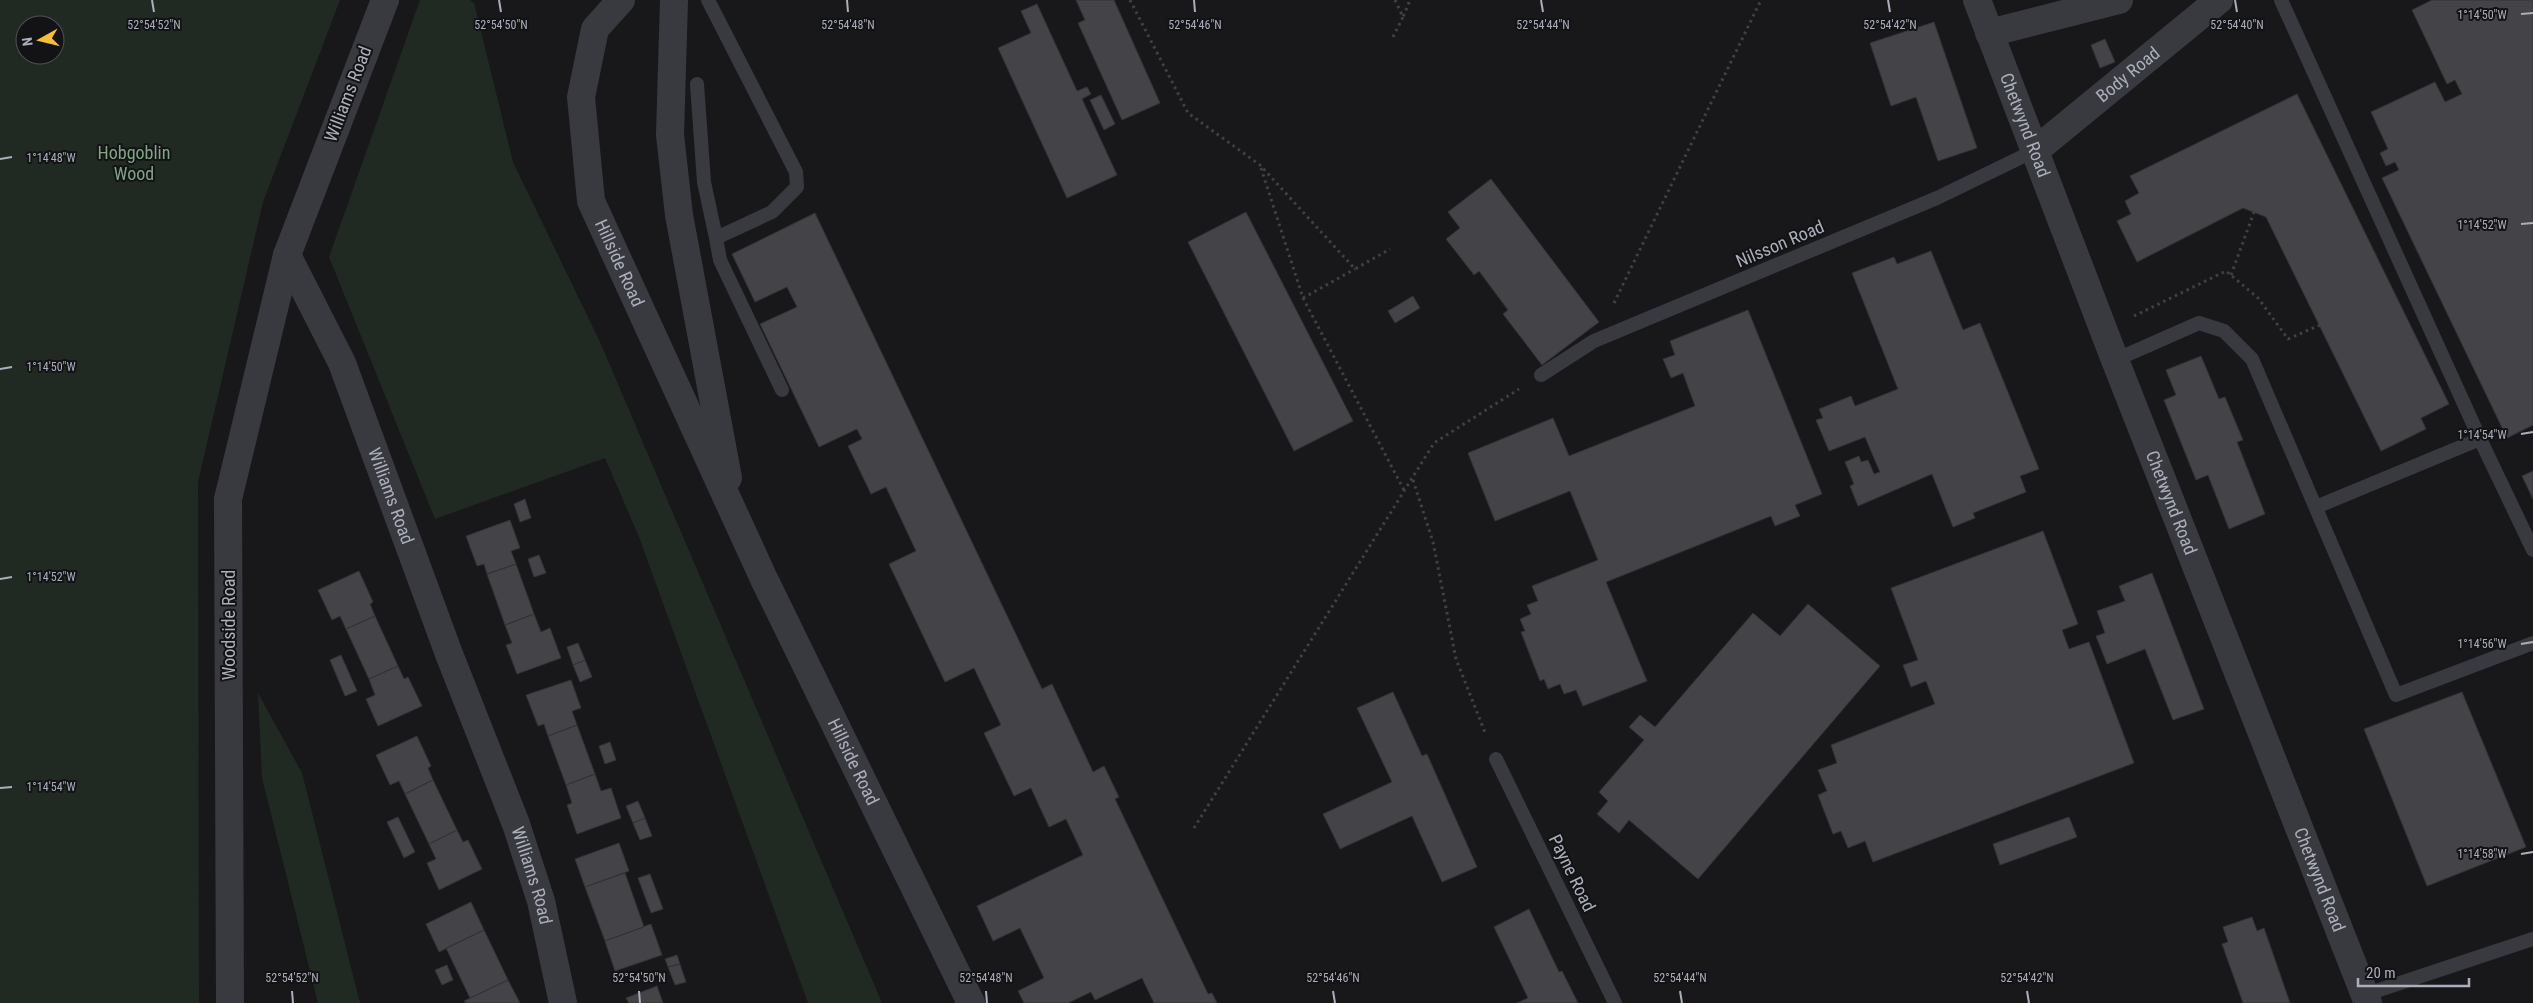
<svg xmlns="http://www.w3.org/2000/svg" width="2533" height="1003" font-family="'Roboto Condensed',sans-serif">
	<rect width="100%" height="100%" fill="#18181b"/>
	<path fill="#202922" fill-rule="evenodd" d="M0,0H340L263,202L198,482L199,1003H0ZM25,25H55V55H25Z
		M420,0H470L474,3L513,162L600,342L882,1003H808L639,537L605,458L435,519L329,257Z
		M258,693L302,773L360,1003H318L262,778Z"/>
	<path fill="#434348" stroke="#333237" d="M1076,0H1114L1160,103L1122,120L1078,23L1085,20Z
		M2432,0H2533V425L2507,438L2382,178L2399,170L2395,162L2386,166L2380,153L2388,149L2371,112L2435,82L2445,102L2462,94L2455,80L2447,84L2412,10Z
		M1037,4L1077,91L1087,87L1091,94L1082,99L1117,175L1067,198L998,48L1031,33L1021,11Z
		M1934,22L1977,148L1938,161L1916,97L1891,106L1870,43Z
		M2105,39L2115,62L2100,68L2091,45Z
		M2297,94L2449,404L2421,418L2426,429L2381,451L2266,217L2243,208L2137,262L2117,221L2131,214L2125,201L2139,193L2130,176Z
		M1101,95L1115,124L1104,130L1090,100Z
		M1491,179L1599,322L1542,365L1503,314L1508,310L1479,271L1474,275L1446,239L1460,228L1448,212Z
		M1246,212L1353,421L1294,451L1188,242Z
		M815,213L1042,689L1052,684L1093,772L1104,766L1119,797L1115,799L1208,994L1212,993L1217,1003H1154L1142,978L1095,1000L1091,992L1068,1003H1024L1018,991L1044,978L1020,928L993,941L977,906L1083,855L1066,819L1049,827L1031,788L1014,796L984,733L1001,725L974,668L945,682L889,564L916,551L886,487L871,494L848,446L862,439L857,429L819,447L760,324L797,307L787,287L755,302L732,254Z
		M1931,251L1963,330L1980,323L2039,469L2020,476L2026,492L1973,513L1975,518L1953,527L1932,474L1858,506L1850,486L1854,484L1845,462L1859,456L1861,462L1868,460L1874,474L1880,472L1865,437L1829,451L1816,420L1823,418L1819,409L1851,396L1855,406L1898,389L1852,273L1894,257L1897,264Z
		M1413,296L1420,308L1395,323L1388,311Z
		M1748,310L1822,494L1795,505L1800,516L1775,526L1771,516L1606,582L1647,681L1583,706L1576,690L1564,694L1560,684L1548,689L1544,679L1540,681L1521,632L1525,631L1520,619L1531,614L1527,605L1538,601L1532,586L1598,560L1570,491L1495,521L1468,453L1553,418L1569,456L1695,406L1683,373L1671,378L1663,359L1675,355L1670,341Z
		M2201,356L2219,399L2225,397L2243,440L2237,442L2265,514L2229,529L2208,475L2196,480L2164,400L2176,395L2166,370Z
		M2533,471V499L2522,476Z
		M525,499L531,518L520,522L514,504Z
		M510,520L520,548L511,551L516,564L487,574L484,564L477,566L466,536Z
		M2043,531L2078,624L2062,630L2069,649L2089,642L2134,763L1873,862L1865,841L1848,848L1841,831L1833,834L1818,795L1827,791L1818,770L1837,763L1831,745L1935,704L1926,681L1911,687L1903,665L1918,660L1891,588Z
		M539,555L546,573L534,577L528,559Z
		M516,564L534,614L505,625L487,574Z
		M359,571L373,602L370,604L375,616L346,629L340,616L332,620L318,590Z
		M2152,573L2204,709L2173,720L2145,649L2107,664L2096,636L2105,633L2097,611L2125,601L2119,586Z
		M1808,604L1880,666L1698,879L1629,820L1619,833L1597,814L1608,801L1599,792L1644,740L1629,727L1640,715L1655,727L1753,613L1780,636Z
		M534,614L541,632L550,628L561,658L517,674L506,645L512,643L505,625Z
		M375,616L398,666L369,679L346,629Z
		M578,643L585,660L573,665L567,647Z
		M341,655L357,691L345,696L330,660Z
		M585,660L592,677L580,682L573,665Z
		M398,666L404,679L408,677L422,706L378,726L366,699L375,695L369,679Z
		M571,680L581,708L572,711L577,725L548,736L544,724L538,726L526,695Z
		M1393,692L1422,756L1427,754L1477,867L1442,882L1412,816L1340,849L1323,814L1392,782L1357,708Z
		M2462,692L2526,847L2427,886L2364,729Z
		M577,725L595,774L566,785L548,736Z
		M417,736L431,766L428,768L433,780L405,794L399,781L390,785L376,755Z
		M610,742L616,760L605,764L599,746Z
		M595,774L601,791L611,788L621,818L577,834L567,805L572,803L566,785Z
		M433,780L457,830L429,844L405,794Z
		M638,801L645,818L633,823L626,806Z
		M398,817L415,852L404,858L387,822Z
		M2069,817L2077,837L2000,865L1993,844Z
		M645,818L652,836L640,840L633,823Z
		M457,830L463,842L468,840L482,869L439,890L427,863L436,859L429,844Z
		M619,843L629,871L585,887L575,859Z
		M625,873L644,927L605,941L585,887Z
		M650,874L663,909L651,913L638,878Z
		M471,902L484,930L439,952L426,924Z
		M1529,909L1559,972L1562,971L1578,1003H1517L1528,998L1494,927Z
		M2252,917L2257,931L2264,928L2290,1003H2243L2222,944L2228,942L2223,927Z
		M651,924L662,955L615,971L605,941Z
		M484,930L508,980L470,998L446,948Z
		M677,955L680,964L668,967L665,959Z
		M680,964L686,982L675,985L668,967Z
		M447,965L453,980L442,985L435,970Z
		M508,980L520,1003H466L464,1001Z
		M657,986L663,1003H629L626,998Z"/>
	<g fill="none" stroke-linecap="round" stroke-linejoin="round">
		<path stroke="#3f4147" stroke-width="3" stroke-dasharray="2.5 4" stroke-linecap="butt" d="M1130,0L1188,113L1260,165L1355,269L1390,249
			M1395,0L1403,17L1410,0
			M1393,37L1403,17
			M1261,168L1303,298L1405,492
			M2231,275L2254,212
			M1303,298L1355,269
			M1614,303L1761,0
			M2134,316L2226,271L2258,298L2288,339L2320,325
			M1413,480L1433,542L1456,659L1486,735
			M1194,828L1434,443L1519,389"/>
		<path stroke="#393a40" stroke-width="14" d="M708,0L796,172L797,187L772,212L716,238L720,260L782,390
			M2281,0L2480,439L2533,550
			M697,84L704,182L716,238
			M2115,360L2199,323L2224,331L2252,359L2396,695L2533,643
			M1541,375L1594,341L1937,198L2036,150
			M2316,507L2480,439
			M1496,759L1615,1003
			M2364,995L2533,939"/>
		<g stroke="#393a40" stroke-width="28">
			<path id="s1" d="M385,0L287,255L342,363L449,654L516,824L541,901L563,1003"/>
			<path id="s2" d="M621,0L595,29L581,97L591,201L764,579L971,1003"/>
			<path d="M674,0L670,135L679,215L728,478"/>
			<path id="s3" d="M1977,0L2115,360L2368,1003"/>
			<path d="M1989,33L2119,0"/>
			<path id="s4" d="M2036,150L2219,0"/>
			<path d="M230,1003L228,499L287,255"/>
		</g>
	</g>
	<path fill="none" stroke="#abafbb" stroke-width="2" d="M152,0L154,12M499,0L501,12M847,0L848,12M1194,0L1195,12M1541,0L1543,12M1888,0L1890,12M2235,0L2237,12M2521,14L2533,13M0,159L12,157M2521,224L2533,223M0,369L12,367M2521,434L2533,432M0,579L12,577M2521,644L2533,642M0,788L12,787M2521,854L2533,852M292,991L293,1003M639,991L640,1003M986,991L987,1003M1333,991L1335,1003M1680,991L1682,1003M2027,991L2029,1003"/>
	<g text-anchor="middle" stroke-width="4" stroke-linejoin="round" paint-order="stroke">
		<g font-size="18" fill="#abafbb" stroke="#131316">
			<text dy="6" stroke="none"><textPath href="#s4" startOffset="119">Body Road</textPath></text>
			<text transform="translate(348 94) rotate(-69)" y="6">Williams Road</text>
			<text dy="6" stroke="none"><textPath href="#s3" startOffset="134">Chetwynd Road</textPath></text>
			<text transform="translate(1780 244) rotate(-23)" y="6">Nilsson Road</text>
			<text dy="6" stroke="none"><textPath href="#s2" startOffset="281">Hillside Road</textPath></text>
			<text dy="6" stroke="none"><textPath href="#s1" startOffset="536">Williams Road</textPath></text>
			<text dy="6" stroke="none"><textPath href="#s3" startOffset="539">Chetwynd Road</textPath></text>
			<text transform="translate(229 625) rotate(-90)" y="6">Woodside Road</text>
			<text dy="6" stroke="none"><textPath href="#s2" startOffset="832">Hillside Road</textPath></text>
			<text transform="translate(1572 873) rotate(64)" y="6">Payne Road</text>
			<text dy="6" stroke="none"><textPath href="#s1" startOffset="941">Williams Road</textPath></text>
			<text dy="6" stroke="none"><textPath href="#s3" startOffset="944">Chetwynd Road</textPath></text>
		</g>
		<g font-size="18" fill="#81a685" stroke="#131316">
			<text x="134" y="159">Hobgoblin<tspan x="134" dy="21">Wood</tspan></text>
		</g>
	</g>
	<g font-size="12" text-anchor="middle" fill="#abafbb" stroke="#131316" stroke-width="4" stroke-linejoin="round" paint-order="stroke">
		<text x="2482" y="19">1°14'50"W</text>
		<text x="154" y="29">52°54'52"N</text>
		<text x="501" y="29">52°54'50"N</text>
		<text x="848" y="29">52°54'48"N</text>
		<text x="1195" y="29">52°54'46"N</text>
		<text x="1543" y="29">52°54'44"N</text>
		<text x="1890" y="29">52°54'42"N</text>
		<text x="2237" y="29">52°54'40"N</text>
		<text x="51" y="162">1°14'48"W</text>
		<text x="2482" y="229">1°14'52"W</text>
		<text x="51" y="371">1°14'50"W</text>
		<text x="2482" y="439">1°14'54"W</text>
		<text x="51" y="581">1°14'52"W</text>
		<text x="2482" y="648">1°14'56"W</text>
		<text x="51" y="791">1°14'54"W</text>
		<text x="2482" y="858">1°14'58"W</text>
		<text x="292" y="982">52°54'52"N</text>
		<text x="639" y="982">52°54'50"N</text>
		<text x="986" y="982">52°54'48"N</text>
		<text x="1333" y="982">52°54'46"N</text>
		<text x="1680" y="982">52°54'44"N</text>
		<text x="2027" y="982">52°54'42"N</text>
	</g>
	<g transform="translate(40 40) rotate(262)"><circle r="24" fill="#131316" stroke="#505158"/>
	<path d="M0-4L9 19L0 12L-9 19Z" fill="#f6bd36"/>
	<text y="-8" font-size="14" font-weight="bold" text-anchor="middle" fill="#abafbb">N</text>
	</g>
	<path d="M2358 978v8h111v-8" fill="none" stroke="#abafbb" stroke-width="2.5"/>
	<text x="2366" y="978" font-size="15" fill="#abafbb" stroke="#131316" stroke-width="4" paint-order="stroke">20 m</text>
</svg>
